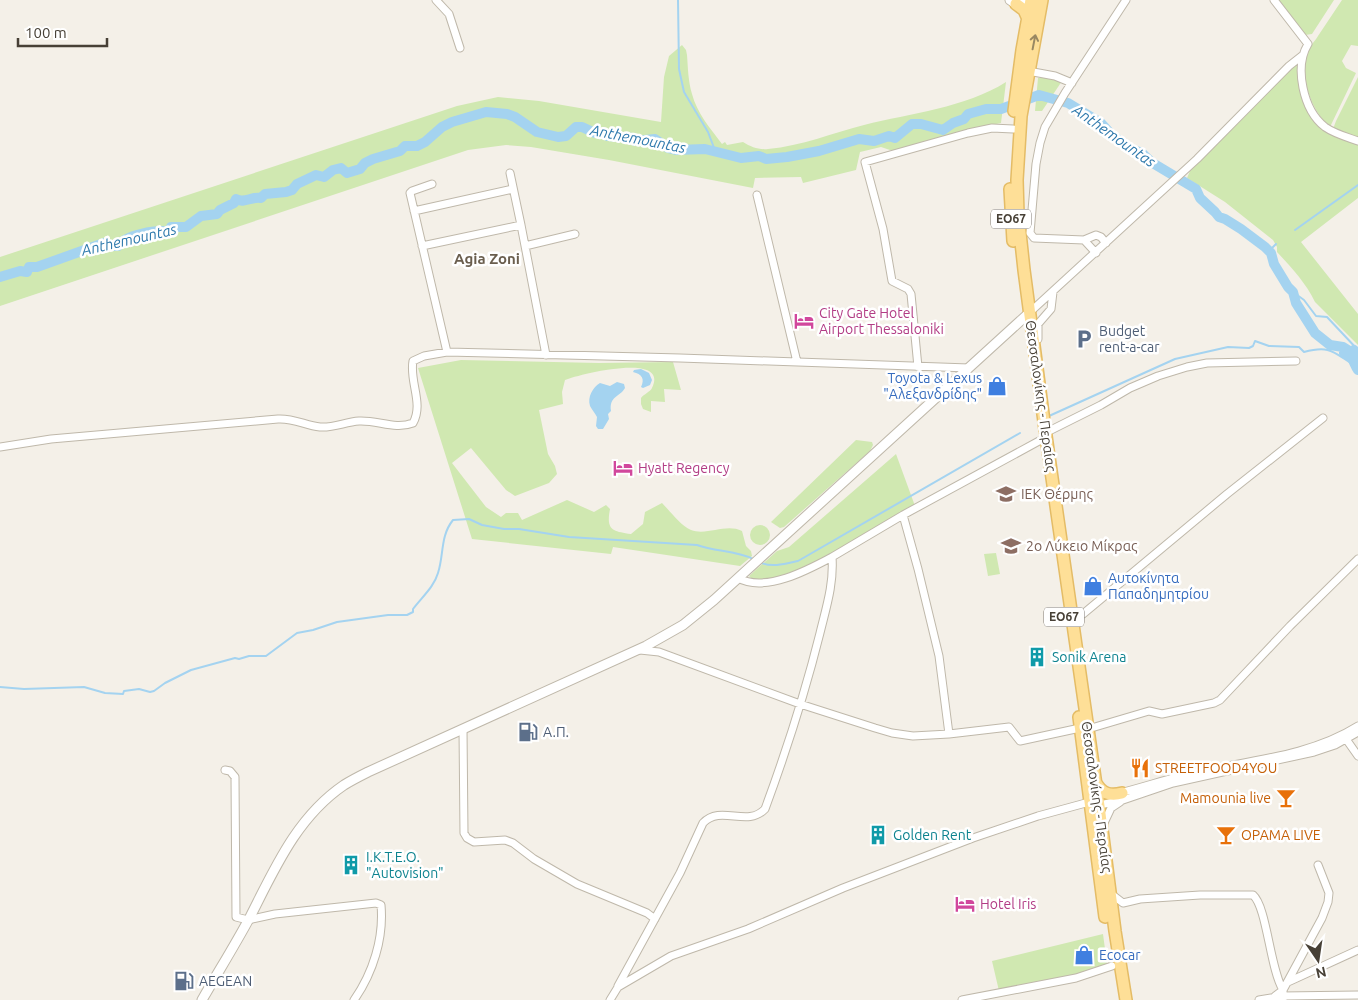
<svg xmlns="http://www.w3.org/2000/svg" width="1358" height="1000" font-family="Ubuntu,sans-serif">
	<rect width="100%" height="100%" fill="#f4f0e8"/>
	<path fill="#d0e8b1" d="M1276,0H1334L1312,34L1305,35L1302,32Z
		M1342,0H1358V46L1351,45L1342,61L1346,68L1356,73L1330,127C1312,113 1298,74 1307,52C1309,47 1315,41 1318,36C1326,24 1334,12 1342,0Z
		M682,45L686,50L687,55C688,67 688,81 692,94C697,113 710,128 722,144L725,142L727,145L743,142C751,147 759,150 768,149C802,146 832,133 864,125C911,113 965,108 1006,82L1001,123L968,130L893,151L881,147L860,152L856,170L803,183L801,177L755,178L753,188L609,160L531,147L506,145L468,150L0,306V257L457,106L498,97L539,101L661,122L664,77L669,56Z
		M1296,65L1299,69L1312,115L1358,144V198L1301,242L1358,314V345L1315,302C1306,283 1291,267 1277,252V247L1273,240L1225,202L1187,178L1190,171L1200,161L1293,66Z
		M1042,77L1062,81L1042,111H1035L1038,78Z
		M1358,77V139L1333,129L1336,121Z
		M461,360L599,363L673,362L681,390L664,389L665,402L651,401V412L643,409L641,404V398C644,394 650,392 652,388C670,351 577,375 565,380L562,392L563,404L539,410L548,454L555,466L557,474L549,483L515,496L506,490L471,448L452,463L486,507L501,517L506,513H518L522,520L567,500L594,512L606,505L610,509C606,530 612,531 631,534L643,524L645,512L662,503C671,512 680,525 691,530C707,536 726,523 742,531L746,546L751,551L752,556L740,566L613,547L611,554L472,539L418,368Z
		M856,440L872,442L873,445L870,451L784,527L780,528L771,522Z
		M896,454L915,506L814,564L773,580L754,581L749,576L777,551L789,547Z
		M750 535a10 10 0 1 1 20 0a10 10 0 1 1-20 0Z
		M996,553L1000,574L988,576L984,554Z
		M1103,934L1107,964L1076,975L999,991L992,961Z"/>
	<path fill="#a4d3f0" d="M641,369L649,373L652,380L650,385L643,388L641,387C645,379 642,374 633,372L634,370Z
		M617,382L624,384L625,388C620,397 609,396 611,411L608,414L609,419L603,429H598L596,426L597,417C595,413 592,410 590,406C587,397 593,387 600,383L610,386Z"/>
	<g fill="none" stroke-linecap="round" stroke-linejoin="round">
		<path stroke="#a4d3f0" stroke-width="2" d="M678,0L679,69L684,92L708,132L716,153
			M1295,230L1358,185
			M1271,253V249L1276,244
			M1293,292L1304,300L1316,316L1327,317L1358,350
			M1049,416L1175,359L1228,347L1249,348L1253,346L1255,341L1269,346L1299,347L1304,352C1330,345 1333,352 1354,365
			M759,562C772,568 785,564 798,561L1020,433
			M0,687L24,689L84,687L105,693L123,694L124,691L139,689L150,692L154,691L165,683L191,670L235,658L239,659L249,656H266L297,633L313,630L337,622L388,615H407L413,612V609C422,597 434,587 438,573C444,555 440,536 453,520L469,519L482,525L504,529H519L569,537L697,545C716,552 735,550 753,559"/>
		<path stroke="#a4d3f0" stroke-width="10" d="M0,277L20,271L27,272L29,267H37L104,243L110,246H118C124,235 158,229 169,232L171,227H186L201,216L217,214L220,210L234,203L236,199C244,204 252,196 261,198L265,194L286,192L292,190L297,184L316,175L324,177L333,170L341,168L347,173L360,169L365,163L373,159L400,151L405,146H417L425,142L442,127L452,122L486,112L507,114L515,117L537,132L558,137L566,136L576,127H582L595,133H600L608,136L633,138L635,141L655,139L668,148L676,150L705,149L741,158L759,156L766,159L787,157L819,151L859,139L874,141L889,136L895,138L912,124H921L943,130L953,123L964,119L968,114L986,109H1001L1039,95L1068,103L1101,123L1110,133L1128,148L1142,153L1151,162L1196,189L1200,198L1215,212L1219,217L1225,219L1241,229L1265,247L1271,253L1274,264L1288,287L1293,292L1296,303L1315,333L1330,345L1343,347L1351,352L1354,350L1358,354
			M1344,353C1354,356 1353,363 1358,370"/>
		<defs>
			<path id="minor" d="M436,0L449,14L460,48
				M1274,0L1308,44C1294,67 1303,110 1325,127C1335,134 1347,137 1358,141
				M1028,71L1055,76L1072,83
				M510,173L521,225
				M432,184L412,191L410,193L447,352
				M757,195L797,362
				M414,211L513,189
				M1084,240L1096,235L1101,237L1106,243
				M422,246L521,225L546,355
				M525,246L575,234
				M1096,253L1084,240L1034,238L1030,233L1036,164L1040,143L1045,127L1065,93L1126,0
				M1029,313L1197,159L1289,66L1303,55
				M1038,339V324L1051,309L1053,292
				M918,367L911,294L908,289L892,281L883,229L865,162L968,133L992,128L1013,129
				M1045,433L1101,405L1130,388L1158,376L1187,367L1207,363L1296,361
				M0,447L51,439L278,419C293,418 305,425 320,427C334,428 345,422 359,421C378,420 395,430 413,423C424,404 409,381 413,361L424,356L447,352L680,358L969,368
				M903,515L918,569L939,656L949,734L1009,727L1020,741L1080,728
				M832,557L903,515L1039,441
				M1072,618L1083,614L1227,494L1323,418
				M640,650L659,652L800,704L875,728L892,733L913,736L949,734
				M463,729L464,833L467,838L474,842L505,840L513,843L534,859L577,884L647,913L655,919
				M1088,729L1149,711L1162,714L1214,703L1220,700L1290,626L1358,559
				M1346,739L1358,756
				M225,770L230,771L235,777L236,917L248,920L275,914L376,903L381,905C384,938 373,973 354,1000
				M1120,793C1147,786 1174,777 1201,771C1254,760 1312,755 1358,726
				M1095,806L1123,800L1173,783L1314,752L1335,745L1358,732
				M1103,825L1111,808L1120,802
				M1110,893L1123,903L1140,899L1200,895H1253C1267,907 1270,969 1283,990L1275,996
				M1288,982L1358,950
				M618,986L680,873L703,823C721,804 747,828 765,809C786,752 805,693 820,633C826,608 834,584 832,557C808,570 765,593 738,578
				M610,1000L618,987L671,956L748,929L843,888L973,838L1038,816L1093,801
				M962,1000L1076,978L1112,966
				M1259,1000L1282,996L1358,995
				M1283,1000V990L1322,918L1328,902L1329,893L1318,865"/>
			<path id="tertiary" d="M1010,0L1016,4L1023,0
				M202,1000C218,972 235,945 250,917C275,868 297,817 344,785C352,780 360,776 368,772L646,646L683,625L714,600L1029,313"/>
			<path id="primary" d="M1042,0L1021,116L1017,180L1018,214L1024,270L1045,429L1099,806L1115,931L1126,1000
				M1016,4L1024,10L1028,19
				M1014,111L1022,50L1031,0
				M1010,189L1013,241
				M1079,717L1105,917
				M1096,783C1102,794 1110,796 1122,793"/>
		</defs>
		<use href="#minor" stroke="#bfb8aa" stroke-width="9"/>
		<use href="#tertiary" stroke="#bfb8aa" stroke-width="11"/>
		<use href="#primary" stroke="#e4bc66" stroke-width="14"/>
		<use href="#minor" stroke="#fff" stroke-width="7"/>
		<use href="#tertiary" stroke="#fff" stroke-width="9"/>
		<use href="#primary" stroke="#fedf97" stroke-width="11"/>
	</g>
	<defs><path id="oneway-shaft" d="M-6 0H5M1.5-3L5.5 0L1.5 3" fill="none" stroke-width="1.6" stroke-linecap="round" stroke-linejoin="round" transform="scale(1.25)"/></defs>
	<use stroke="#998862" href="#oneway-shaft" transform="translate(1034 42) rotate(-79)"/>
	<defs>
		<symbol id="hotel-bare" viewBox="-9 -9 18 18"><path d="M-6-4.5h1.5V1H6V5H4.5V3h-9V5H-6ZM-4 0a1.8 1.8 0 1 1 3.6 0ZM.5 0V-2.5h3Q6-2.5 6 0Z" fill="#d1479c" stroke="#fff" stroke-width="2.5" paint-order="stroke"/></symbol>
		<symbol id="parking-bare" viewBox="-9 -9 18 18"><path d="M-3.5-5.5H1a3.5 3.5 0 0 1 0 7H-1V5.5H-3.5ZM-1-3.4V-.6H.8a1.4 1.4 0 0 0 0-2.8Z" fill="#5c6f8a" stroke="#fff" stroke-width="2.5" paint-order="stroke"/></symbol>
		<symbol id="shop-bare" viewBox="-9 -9 18 18"><path d="M-5-2.5h2.3a2.7 3.5 0 0 1 5.4 0H5L5.5 6h-11ZM-1.5-2.5h3a1.5 2.3 0 0 0-3 0Z" fill="#3f7fe0" stroke="#fff" stroke-width="2.5" paint-order="stroke"/></symbol>
		<symbol id="school-bare" viewBox="-9 -9 18 18"><path d="M0-5L7-2L0 1L-7-2ZM-4 1L0 2.5L4 1V4Q0 6-4 4Z" fill="#8d6e63" stroke="#fff" stroke-width="2.5" paint-order="stroke"/></symbol>
		<symbol id="building-bare" viewBox="-9 -9 18 18"><path d="M-4-6H4V6H1V3H-1V6H-4ZM-2.5-4.3h1.7v1.8h-1.7ZM.8-4.3h1.7v1.8H.8ZM-2.5-1h1.7V.8h-1.7ZM.8-1h1.7V.8H.8Z" fill="#0f9aa8" stroke="#fff" stroke-width="2.5" paint-order="stroke"/></symbol>
		<symbol id="fuel-bare" viewBox="-9 -9 18 18"><path d="M-5.5-6h7V0h2V4h1.3V-2.5L3-4.5l.8-.8L6-3V5H2.5V1h-1V6h-7ZM-4.2-4.7v3.2H.2V-4.7Z" fill="#5c6f8a" stroke="#fff" stroke-width="2.5" paint-order="stroke"/></symbol>
		<symbol id="restaurant-bare" viewBox="-9 -9 18 18"><path d="M-5-6h1v4h1v-4h1v4h1v-4h1v5L-1.5 .5V6h-2V.5L-5-1ZM5-6V6H3V1.5H1.5Q1.5-4 5-6Z" fill="#e8710a" stroke="#fff" stroke-width="2.5" paint-order="stroke"/></symbol>
		<symbol id="bar-bare" viewBox="-9 -9 18 18"><path d="M-6-5H6L.8 .8V4.5H3.5V6h-7V4.5H-.8V.8Z" fill="#e8710a" stroke="#fff" stroke-width="2.5" paint-order="stroke"/></symbol>
	</defs>
	<g fill-rule="evenodd">
		<use href="#hotel-bare" x="790" y="307" width="28" height="28"/>
		<use href="#parking-bare" x="1070" y="325" width="28" height="28"/>
		<use href="#shop-bare" x="983" y="372" width="28" height="28"/>
		<use href="#hotel-bare" x="609" y="454" width="28" height="28"/>
		<use href="#school-bare" x="992" y="480" width="28" height="28"/>
		<use href="#school-bare" x="997" y="532" width="28" height="28"/>
		<use href="#shop-bare" x="1079" y="572" width="28" height="28"/>
		<use href="#building-bare" x="1023" y="643" width="28" height="28"/>
		<use href="#fuel-bare" x="514" y="718" width="28" height="28"/>
		<use href="#restaurant-bare" x="1126" y="754" width="28" height="28"/>
		<use href="#bar-bare" x="1272" y="784" width="28" height="28"/>
		<use href="#building-bare" x="864" y="821" width="28" height="28"/>
		<use href="#bar-bare" x="1212" y="821" width="28" height="28"/>
		<use href="#building-bare" x="337" y="851" width="28" height="28"/>
		<use href="#hotel-bare" x="951" y="890" width="28" height="28"/>
		<use href="#shop-bare" x="1070" y="941" width="28" height="28"/>
		<use href="#fuel-bare" x="170" y="967" width="28" height="28"/>
	</g>
	<g text-anchor="middle" stroke-width="5" stroke-linejoin="round" paint-order="stroke">
		<g fill="#fff" stroke="#7e7972" stroke-width="1">
			<rect x="991" y="209.5" width="40" height="19" rx="4"/>
			<rect x="1044" y="607.5" width="40" height="19" rx="4"/>
		</g>
		<g font-size="12" font-weight="bold" fill="#474036">
			<text x="1011" y="223">ΕΟ67</text>
			<text x="1064" y="621">ΕΟ67</text>
		</g>
		<g font-size="14" fill="#b23c85" stroke="#fff" text-anchor="start">
			<text x="819" y="318">City Gate Hotel<tspan x="819" dy="16">Airport Thessaloniki</tspan></text>
			<text x="638" y="473">Hyatt Regency</text>
			<text x="980" y="909">Hotel Iris</text>
		</g>
		<g font-size="14" fill="#4e5e75" stroke="#fff" text-anchor="start">
			<text x="1099" y="336">Budget<tspan x="1099" dy="16">rent-a-car</tspan></text>
			<text x="543" y="737">Α.Π.</text>
			<text x="199" y="986">AEGEAN</text>
		</g>
		<g font-size="14" fill="#366cbe" stroke="#fff" text-anchor="start">
			<text x="982" y="383" text-anchor="end">Toyota &amp; Lexus<tspan x="982" dy="16">"Αλεξανδρίδης"</tspan></text>
			<text x="1108" y="583">Αυτοκίνητα<tspan x="1108" dy="16">Παπαδημητρίου</tspan></text>
			<text x="1099" y="960">Ecocar</text>
		</g>
		<g font-size="14" fill="#474036" stroke="#fff">
			<text transform="translate(1041 396) rotate(82)" y="5">Θεσσαλονίκης - Περαίας</text>
			<text transform="translate(1097 797) rotate(82)" y="5">Θεσσαλονίκης - Περαίας</text>
		</g>
		<g font-size="14" fill="#785e54" stroke="#fff" text-anchor="start">
			<text x="1021" y="499">ΙΕΚ Θέρμης</text>
			<text x="1026" y="551">2ο Λύκειο Μίκρας</text>
		</g>
		<g font-size="14" fill="#0d838f" stroke="#fff" text-anchor="start">
			<text x="1052" y="662">Sonik Arena</text>
			<text x="893" y="840">Golden Rent</text>
			<text x="366" y="862">I.Κ.Τ.Ε.Ο.<tspan x="366" dy="16">"Autovision"</tspan></text>
		</g>
		<g font-size="14" fill="#c56008" stroke="#fff" text-anchor="start">
			<text x="1155" y="773">STREETFOOD4YOU</text>
			<text x="1271" y="803" text-anchor="end">Mamounia live</text>
			<text x="1241" y="840">ΟΡΑΜΑ LIVE</text>
		</g>
		<g font-size="15" font-style="italic" fill="#2e79ac" stroke="#fff">
			<text transform="translate(1114 136) rotate(35)" y="5">Anthemountas</text>
			<text transform="translate(638 139) rotate(11)" y="5">Anthemountas</text>
			<text transform="translate(129 240) rotate(-13)" y="5">Anthemountas</text>
		</g>
		<g font-size="15" font-weight="bold" fill="#6a5e4e" stroke="#fff">
			<text x="487" y="264">Agia Zoni</text>
		</g>
	</g>
	<g transform="translate(1318 960) rotate(167)" stroke="#ffffff" stroke-width="4" paint-order="stroke">
	<path d="M0-4L9 19L0 12L-9 19Z" fill="#474036"/>
	<text y="-8" font-size="14" font-weight="bold" text-anchor="middle" fill="#474036">N</text>
	</g>
	<path d="M18 38v8h89v-8" fill="none" stroke="#474036" stroke-width="2.5"/>
	<text x="25" y="38" font-size="15" fill="#474036" stroke="#ffffff" stroke-width="4" paint-order="stroke">100 m</text>
</svg>
